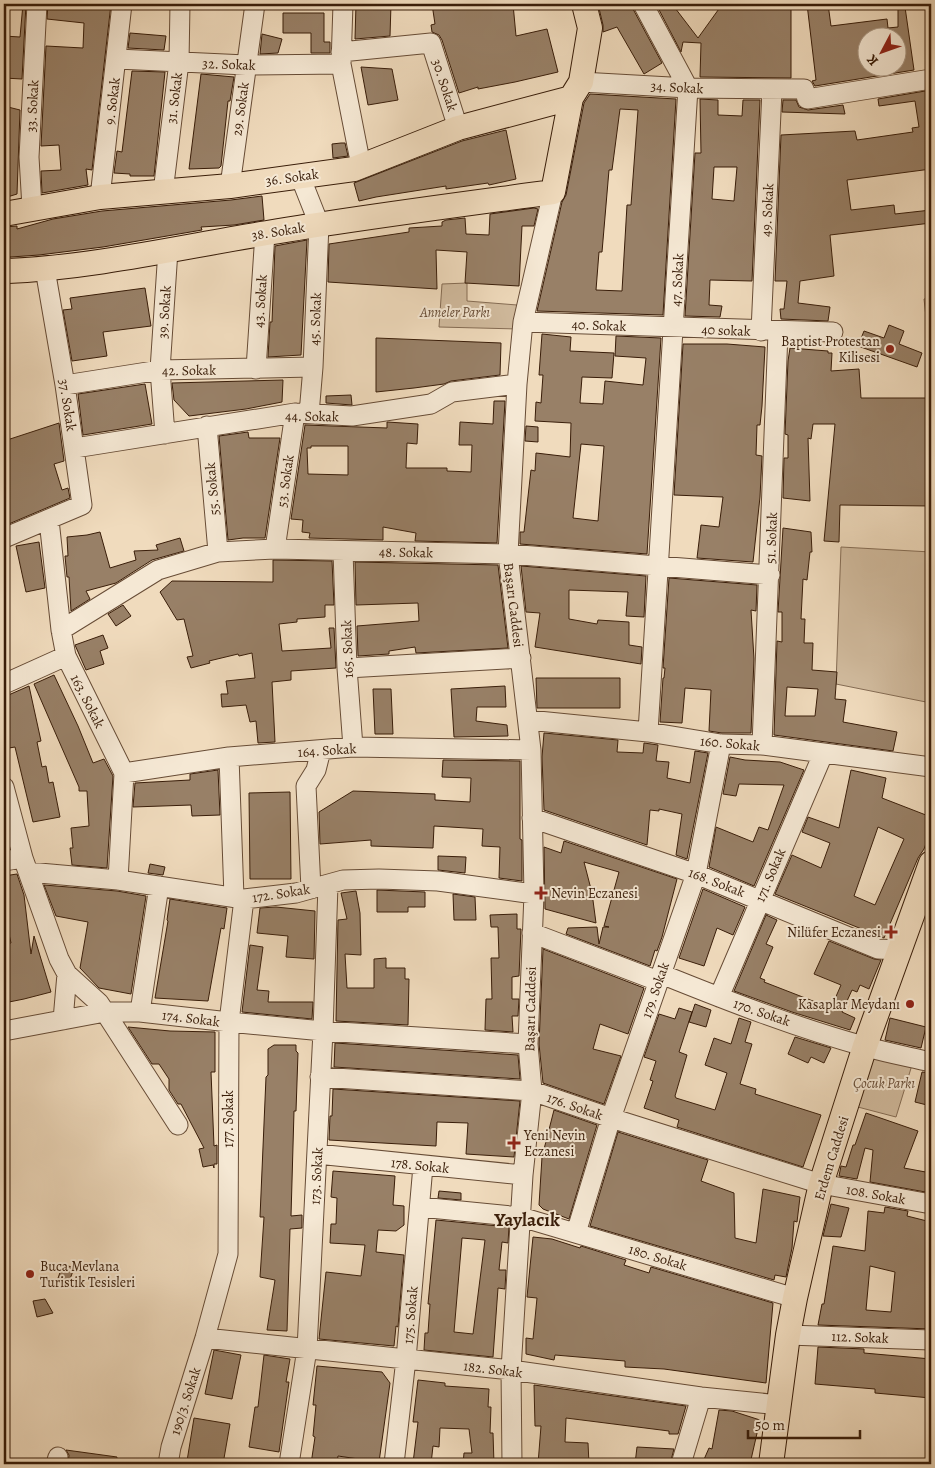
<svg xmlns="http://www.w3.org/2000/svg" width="935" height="1468" font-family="Alegreya,serif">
	<rect width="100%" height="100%" fill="#f0dbbd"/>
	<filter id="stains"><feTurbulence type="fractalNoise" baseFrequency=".004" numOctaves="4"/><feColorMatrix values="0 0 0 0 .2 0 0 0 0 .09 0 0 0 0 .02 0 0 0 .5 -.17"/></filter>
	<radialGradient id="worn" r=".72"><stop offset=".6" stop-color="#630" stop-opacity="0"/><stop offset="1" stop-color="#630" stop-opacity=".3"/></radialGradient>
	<path fill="#d1bb9e" stroke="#856c54" d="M467,283V301L517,305L518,329L439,327L442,284Z
		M931,298V362L924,299Z
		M841,547L931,552V703L836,684Z
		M870,1055L912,1065L896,1117L854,1106Z"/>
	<path fill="#988067" stroke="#391d09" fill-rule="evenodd" d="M23,4H26L22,79L4,78V36L20,37Z
		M48,4H111L92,170L86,169L88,185L42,193L41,171L61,170L59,145L41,146L46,46L83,48L84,23L47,19Z
		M356,4H391L390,36L355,39Z
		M432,4H513L516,36L547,29L558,72L515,82L478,89V87L459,93L442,40L439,35L432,32L431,25L435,24Z
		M598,4H632L633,9L662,63L644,74L617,27L603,32V25Z
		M656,4H672L698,38L721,6L733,4H756L757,7L791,4V78L700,77L701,43L683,42L681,52Z
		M807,4H828L831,26L887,19L888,28L898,27V7H905L914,70L815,86L812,81L816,80ZM868,38H898V68H868Z
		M283,13H324V42H330V53H311V33H283Z
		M130,33L166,36L164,50L128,48Z
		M262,34L282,39L278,53L260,54Z
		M361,67L392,69L398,100L368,105Z
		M132,71L165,72L154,176H130V174L114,173L117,151L122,152Z
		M201,74L234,77L230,101H228L221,166L219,168L189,169Z
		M931,90V169L847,180L851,210L894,205L895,214L931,210V223L830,235L834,276L800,281L798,303L830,307L828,321L781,319L780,309H784L787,281H775L781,135L855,131L857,140L913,132L912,128L919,127L915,101L879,106L878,99Z
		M590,94L676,99L663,315L537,311L562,202L566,195L584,103ZM620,109L638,110L631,205H627L622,291L596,290L599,252H602L609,170H612Z
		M700,99L718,100V115L742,116L743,100H760L752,281L710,280L709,305L722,306L720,317L685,316L695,153H701ZM714,167H737L734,201L712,199Z
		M783,100H796L799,107L808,110L843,105L845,114L782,112Z
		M4,106L20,110L17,194L4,198Z
		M506,130L516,179L489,185L488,183L446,189V186L376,197L359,201L354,183L462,141Z
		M341,143H345L348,156L333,158L332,144Z
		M262,196L264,220L234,225L201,227L202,230L103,247L39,255L11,257L4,255V227L17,226V229L53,219L102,211L231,200Z
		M534,208L538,209L534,226H522L519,286L465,283L467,252L436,250L437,289L328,282L329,244L409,232V228L442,226V222L446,220L465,218L466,234L489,235L490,214Z
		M307,240L301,355L268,357L270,322H272L275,246Z
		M145,288L151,326L103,332L107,356L72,361L63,310L72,309L70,298Z
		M889,325L904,331L899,344L922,353L917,367L858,346L864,331L884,338Z
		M542,334L571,337L570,351L614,353L612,378L582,377L580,403L603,404L605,381L643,385L646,358L615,356L616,336L661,338L647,554L520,544V532H524L531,470L535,471L536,453L570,457L571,423L535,421L536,402L541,403L543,375H539ZM581,444L604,446L598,521L573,518Z
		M376,338L501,343L500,375L451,381L444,384L414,388L376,392Z
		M683,344H727L765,347L762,406L760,425H757L756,455L762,456L760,497L753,562L697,558L701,525L719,527L723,497L674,495Z
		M790,348L828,351V353H832L831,371L859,369L861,398H931V506L840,505L839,542L824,541L835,424H813L811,439L808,438L810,501L783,498L784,458H788V435L785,434L788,361Z
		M283,380L282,402L246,409L189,416L174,400L172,383Z
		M145,384L152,424L83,435L78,394Z
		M351,395L352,405L326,403V396Z
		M494,401H505L497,543L415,541L416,533L383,527V540L309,538L310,533L302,532L303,520L291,519L305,425L387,428V422L418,424L417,444L407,443L406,468H447V471L471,472L472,445H459L460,422L493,424ZM311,446H348V475L308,474L307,448H311Z
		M59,423L64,461L54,464L62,490L68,488L70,498L4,526V441Z
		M526,426L538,427V442L525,441Z
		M248,432L249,438H280L265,538H243L228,540L219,436Z
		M783,528L811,532L812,552H810L807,580L803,579L801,619H805L804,643H813L812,670L837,672L835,699L846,700L843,722L897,732L893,751L774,735L777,641L782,642V612H778ZM787,687L818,689L815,716H785Z
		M100,532L110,568L136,560L134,551L158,550L156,545L180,538L184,551L152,560L116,583L86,591L90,599L71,611L69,577H67L65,556H68L67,537L87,535Z
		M39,542L45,588L26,592L16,546Z
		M273,560L332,561L334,605H325V617L297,619V622L279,624L282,651L331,648L329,628H334L336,668L291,671V680L272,682L275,742L258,743L256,721L250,722L246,705L222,707L221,694H228L226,681L255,678L252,653L239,656L238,654L209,661L210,663L191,668L187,657L193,656L184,619L177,620L160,592L172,581L273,582Z
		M355,562L498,565L508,648L416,653L415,647L389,651V654L358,656L357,626L419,621L418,603L356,605Z
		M521,566L646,576L644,617L626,616L628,592L569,590V619L597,624L598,620L629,622V645L642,647L641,664L535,647L540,613L526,612Z
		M669,578L757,585L756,611L751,610L754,659L751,733H722L709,731L711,690L685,688L682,723L660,722L663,678H664L665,668H663Z
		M123,605L131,616L116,626L108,614Z
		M103,635L108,648L100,651L104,664L86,670L75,645Z
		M54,675L78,726L93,763L104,759L113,776L107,868L72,865L70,848H73L71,828L89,826L87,791H79V787L34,684Z
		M536,678H620V708H537Z
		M29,686L41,741L37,742L42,767L46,766L49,783L53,782L60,817L33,822L15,747L9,748L4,722V697Z
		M505,686L506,707H477L476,721L507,725L508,736L454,737L451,689Z
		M373,689H391L393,734H375Z
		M544,733L618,740L617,752L643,753L644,743L658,745L656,761L669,762L667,778L690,783L695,751L708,753L687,859L676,855L682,814L659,809V811L650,810L647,845L544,810L542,757Z
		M730,757L745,760L780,762L804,770L754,886L709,867L716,827L753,842L759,827L768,830L784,785L739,784L736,796L723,794Z
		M443,760L520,761V839L522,840V881L499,878L500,847L482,846L483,829L434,826L433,848L371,846V840L320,844L319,812L353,791L435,794V800L470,802L471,778L442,777Z
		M218,770L220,815L192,816L191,805L133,807L135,783L190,780V774Z
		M851,770L886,778L882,798L931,817V830L924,849L918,858L884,938L775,894L792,855L821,868L830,843L802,832L808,817L839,828ZM878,827L904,839L875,905L854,896Z
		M290,792L291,879H250L249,793Z
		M564,841L677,879L662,937L657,951L655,950L650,966L566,934L568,928L597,927L599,944L603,927H609L604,926L619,872L584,862L592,893L596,923L545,909L544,847L561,853Z
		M438,856L466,857L465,873L438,870Z
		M150,864L165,867L163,875L148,873Z
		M17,874L24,895L31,954L34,936L51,992L24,999L4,1003V944L11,943L4,912V876Z
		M44,885L117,891L146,896L131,994L99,988L80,968L88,922L56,916Z
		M703,889L745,907L733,935L717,928L704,966L679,958Z
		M377,890L425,892V907H408V912H377Z
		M356,891L360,913L361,955L345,954L347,988H374V959L386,958V968H405V979H409L408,1025L336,1021L338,920L347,919L341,893Z
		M453,894L475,897L476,920H454Z
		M170,899L227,908L224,929L221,928L208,1001L155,998L168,921L167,920Z
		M276,907L315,911L314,959L286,957L288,936L257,933L260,908Z
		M517,914V929H521L519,976L512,977V999H519L518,1016H512L513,1032L485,1030L486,999H492L491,958H499L498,927H491L490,915Z
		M766,915L777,920L766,944L773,947L760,978L765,980L764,982L831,1008L841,985L814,974L829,941L874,959L881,960L869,989L860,985L857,992L852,990L842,1012L855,1018L850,1030L792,1012L734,991Z
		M250,945L263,947L257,990L269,991L268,1002H313L312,1019L242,1012Z
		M543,949L644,988L628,1034L600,1024L593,1049L621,1056L604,1104L543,1083L539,1044Z
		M695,1004L711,1010L706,1027L689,1022Z
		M679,1008L692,1012L679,1052L687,1055L675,1096L676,1098L715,1110L727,1073L705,1065L714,1038L731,1044L739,1018L751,1022L745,1042L752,1044L740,1084L756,1089L755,1094L821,1115L803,1167L677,1127L679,1120L644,1108L653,1081L650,1080L656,1061L644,1057L659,1014L675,1019Z
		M890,1018L926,1027L921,1048L885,1040Z
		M128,1027L170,1031L215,1032V1072H211L214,1146L217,1145V1164H214V1168L213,1165L203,1167L199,1149L204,1148L181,1104H178L169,1090V1079L159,1064H152Z
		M795,1037L831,1048L824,1063L811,1057L808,1063L788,1054Z
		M335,1043L518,1055L520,1079L334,1067Z
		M274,1045H296V1051L298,1053L296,1111H294L291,1216L302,1215V1228L290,1229L287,1331L267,1330L275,1280L260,1277L264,1217H260L266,1077L268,1075V1049Z
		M922,1072L931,1073V1106L915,1102Z
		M333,1089L520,1101L514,1157L466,1154L468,1123L437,1122L436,1146L329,1140L330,1116H332Z
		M554,1110L597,1125L569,1219L543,1209L539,1205L542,1157Z
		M866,1113L918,1131L904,1168L931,1173V1193L870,1182L873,1150L865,1148L857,1179L839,1176L841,1166L846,1167L853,1145H855Z
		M618,1132L708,1160L701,1181L734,1193L735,1238L756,1243L763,1189L800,1197L797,1222L794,1221L792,1248L786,1277L775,1275L774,1280L590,1226Z
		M333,1171L395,1176L393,1205L404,1206V1225L396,1231L378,1230L376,1252L404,1255L398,1327L396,1326L394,1346L319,1339L326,1272L361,1276L365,1245L330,1243L331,1224H336L337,1198L331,1197Z
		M439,1191L461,1193V1200L438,1198Z
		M831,1204L849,1208L841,1237L823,1236Z
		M885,1207L908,1211L907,1216L931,1222V1329L818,1325L822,1304H824L833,1246L865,1251L868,1211L884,1213ZM870,1266L895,1272L891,1312L866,1310Z
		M436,1220L509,1227L508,1243L502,1242L499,1270H506L505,1289L498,1288L493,1357L424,1350L425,1333H428L430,1304H428ZM462,1238L485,1240L473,1334L454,1332Z
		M533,1237L552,1239L580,1248L581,1246L626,1260L624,1265L649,1273L651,1267L773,1303L766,1383L664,1369L625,1367V1361L555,1355L554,1360L526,1354V1338L533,1339L537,1298L527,1297Z
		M63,1264L74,1268L68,1285L57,1281Z
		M45,1299L53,1313L37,1317L33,1301Z
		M818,1347L864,1349V1353L931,1359V1398L875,1393V1389L815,1384Z
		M214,1350L241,1355L232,1399L205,1394Z
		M264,1355L290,1359L286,1382H289L279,1452L249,1447L255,1407H258Z
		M317,1366L382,1372L390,1383L379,1462L338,1456L337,1464H311L315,1437L313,1436L316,1405H313Z
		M418,1380L445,1383V1386L489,1389L488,1407H491L490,1433H493L494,1464H463L464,1453H472L469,1429L440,1428L439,1447L433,1446L431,1464L413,1463L418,1422H413Z
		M534,1385L686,1406L678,1434H669V1431L566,1418L565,1442L588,1443L589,1464H538L541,1426H535Z
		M719,1410L732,1411L760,1420L750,1464H702L709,1448L712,1449Z
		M194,1418L230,1424L223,1464H206L187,1461Z
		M637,1447L674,1449L670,1464H635Z
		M66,1450L117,1457L116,1464H68L69,1455Z"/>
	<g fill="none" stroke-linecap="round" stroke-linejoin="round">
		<defs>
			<path id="minor" d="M343,4L341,64L361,166
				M643,4L688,88L648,732
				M341,52L431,43L458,128
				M117,59L246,65L341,64
				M581,82L688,88L804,89L807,99L931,79
				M300,176L319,224L313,367L309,414
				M230,186L255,4
				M163,192L179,62L180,4
				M100,197L122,4
				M32,208L29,157L37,4
				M523,322L833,332
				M761,331L772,90
				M256,369L265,233
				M65,385L160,370L313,367
				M207,426L218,552
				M165,434L160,370L168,250
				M75,448L295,413L352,416L431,404L452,392L517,384
				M49,520L61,630L66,656L124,773L118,880
				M4,538L82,505L65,385L45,269
				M275,549L295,413
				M343,551L347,668L353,747
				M61,630L158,570L218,552L275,549L508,554L770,575
				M347,668L521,658
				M4,684L66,656
				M528,720L648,732L721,744L762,745L931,767
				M762,745L778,332
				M229,757L234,897
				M124,773L229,757L353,747L531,750
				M4,787L23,858L59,959L67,974L99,1003L105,1012H140L229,1022L323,1031L528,1044
				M532,818L696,874L878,949L900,950
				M4,861L23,858
				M28,872L118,880L244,899L296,893L343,880L379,879L438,881L534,894
				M311,889L306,786L316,770L321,750
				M532,933L658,981
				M661,974C728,1001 797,1028 867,1047C888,1053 910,1057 931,1062
				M719,997L823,754
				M140,1012L159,886
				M63,1020L67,974
				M4,1031L105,1012L178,1125
				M320,1077L532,1091L611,1118L821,1184L931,1204
				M317,1154L523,1175
				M420,1207L521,1217L795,1298
				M576,1233L611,1118L696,874L721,744
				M788,1335L931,1340
				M205,1338L511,1370L701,1397L780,1405
				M56,1464L58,1457
				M168,1464L171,1447L205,1338L228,1254L229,1022L244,899
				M289,1464L307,1349L323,1031L328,885
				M394,1464L406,1359L423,1166
				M512,1464L511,1370L523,1175L532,1091L528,1044L534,894L531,750L508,554L517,384L523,322L553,192
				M681,1464L701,1397"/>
			<path id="major" d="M4,214L100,197L230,186L354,169L458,128L571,98
				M4,269L8,271C95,267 181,247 267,233C362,217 457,205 553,192L571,98L581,82L590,28L584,4
				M771,1464L788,1335L795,1298L821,1184L865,1046L931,863"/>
		</defs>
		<use href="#minor" stroke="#674c36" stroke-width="21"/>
		<use href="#major" stroke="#391d09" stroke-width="26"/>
		<use href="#minor" stroke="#f5e8d4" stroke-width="19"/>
		<use href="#major" stroke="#f0dbbd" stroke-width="24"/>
	</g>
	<g fill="#8f2418" stroke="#f5e8d4" stroke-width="2">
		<circle cx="890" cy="349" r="5"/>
		<path d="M538.5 885.5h5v5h5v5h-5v5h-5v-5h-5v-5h5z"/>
		<path d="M888.5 924.5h5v5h5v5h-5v5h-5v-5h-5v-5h5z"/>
		<circle cx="910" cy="1004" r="5"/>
		<path d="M511.5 1135.5h5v5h5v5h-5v5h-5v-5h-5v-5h5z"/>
		<circle cx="30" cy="1274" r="5"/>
	</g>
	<g text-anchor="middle" stroke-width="4" stroke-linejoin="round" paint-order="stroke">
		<g font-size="14" fill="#391d09" stroke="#f5e8d4">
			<text transform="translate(229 64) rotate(2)" y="5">32. Sokak</text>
			<text transform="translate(445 85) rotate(72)" y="5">30. Sokak</text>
			<text transform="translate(677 87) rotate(3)" y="5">34. Sokak</text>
			<text transform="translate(174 98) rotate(-83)" y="5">31. Sokak</text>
			<text transform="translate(112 101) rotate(-83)" y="5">9. Sokak</text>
			<text transform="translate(32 106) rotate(-87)" y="5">33. Sokak</text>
			<text transform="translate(240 109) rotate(-82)" y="5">29. Sokak</text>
			<text transform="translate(292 177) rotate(-8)" y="5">36. Sokak</text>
			<text transform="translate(767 210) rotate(-87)" y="5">49. Sokak</text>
			<text transform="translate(278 231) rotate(-9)" y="5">38. Sokak</text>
			<text transform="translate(677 280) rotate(-87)" y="5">47. Sokak</text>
			<text transform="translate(260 301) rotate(-86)" y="5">43. Sokak</text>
			<text transform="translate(164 312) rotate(-86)" y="5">39. Sokak</text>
			<text transform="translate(315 319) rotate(-88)" y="5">45. Sokak</text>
			<text transform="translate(599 325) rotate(2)" y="5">40. Sokak</text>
			<text transform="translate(726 330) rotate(2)" y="5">40 sokak</text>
			<text transform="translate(189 370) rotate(-1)" y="5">42. Sokak</text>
			<text transform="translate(68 405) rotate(81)" y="5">37. Sokak</text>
			<text transform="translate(312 416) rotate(1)" y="5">44. Sokak</text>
			<text transform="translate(285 481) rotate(-82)" y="5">53. Sokak</text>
			<text transform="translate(212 489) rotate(-95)" y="5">55. Sokak</text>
			<text transform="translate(771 538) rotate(-88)" y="5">51. Sokak</text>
			<text transform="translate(406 552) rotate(1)" y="5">48. Sokak</text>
			<text transform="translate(514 605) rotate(83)" y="5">Başarı Caddesi</text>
			<text transform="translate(347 649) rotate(-92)" y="5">165. Sokak</text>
			<text transform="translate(88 701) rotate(63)" y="5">163. Sokak</text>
			<text transform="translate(730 743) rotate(5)" y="5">160. Sokak</text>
			<text transform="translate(327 750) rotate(-4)" y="5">164. Sokak</text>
			<text transform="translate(770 875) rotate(-67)" y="5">171. Sokak</text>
			<text transform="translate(717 882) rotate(21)" y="5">168. Sokak</text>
			<text transform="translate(281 893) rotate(-9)" y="5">172. Sokak</text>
			<text transform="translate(655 990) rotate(-71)" y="5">179. Sokak</text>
			<text transform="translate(530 1009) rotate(-89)" y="5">Başarı Caddesi</text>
			<text transform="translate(762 1012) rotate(19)" y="5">170. Sokak</text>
			<text transform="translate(191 1018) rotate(7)" y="5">174. Sokak</text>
			<text transform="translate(575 1106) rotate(19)" y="5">176. Sokak</text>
			<text transform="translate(228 1119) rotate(-90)" y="5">177. Sokak</text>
			<text transform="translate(831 1158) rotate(-73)" y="5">Erdem Caddesi</text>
			<text transform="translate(420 1165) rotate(6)" y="5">178. Sokak</text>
			<text transform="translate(316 1176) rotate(-87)" y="5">173. Sokak</text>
			<text transform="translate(876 1194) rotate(10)" y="5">108. Sokak</text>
			<text transform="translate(658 1257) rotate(17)" y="5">180. Sokak</text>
			<text transform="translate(410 1315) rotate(-85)" y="5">175. Sokak</text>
			<text transform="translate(860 1337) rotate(2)" y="5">112. Sokak</text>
			<text transform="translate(493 1369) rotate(7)" y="5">182. Sokak</text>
			<text transform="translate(185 1401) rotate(-72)" y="5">190/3. Sokak</text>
		</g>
		<g font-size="14" font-style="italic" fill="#674c36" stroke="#f5e8d4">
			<text x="455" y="317">Anneler Parkı</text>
			<text x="884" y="1088">Çocuk Parkı</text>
		</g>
		<g font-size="14" fill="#391d09" stroke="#f5e8d4" text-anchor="end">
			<text x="880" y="346">Baptist Protestan<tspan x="880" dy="16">Kilisesi</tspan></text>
			<text x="551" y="898" text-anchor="start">Nevin Eczanesi</text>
			<text x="881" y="937">Nilüfer Eczanesi</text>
			<text x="900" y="1009">Kasaplar Meydanı</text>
			<text x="524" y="1140" text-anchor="start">Yeni Nevin<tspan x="524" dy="16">Eczanesi</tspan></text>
			<text x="40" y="1271" text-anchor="start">Buca Mevlana<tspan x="40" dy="16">Turistik Tesisleri</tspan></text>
		</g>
		<g font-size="19" font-weight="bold" fill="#391d09" stroke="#f5e8d4">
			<text x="527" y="1226">Yaylacık</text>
		</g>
	</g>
	<rect width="935" height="1468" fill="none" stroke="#f0dbbd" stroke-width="20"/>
	<rect x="5" y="5" width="925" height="1458" fill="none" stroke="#391d09" stroke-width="2.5"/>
	<rect x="10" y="10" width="915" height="1448" fill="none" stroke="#391d09"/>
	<g transform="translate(882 52) rotate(229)"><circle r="24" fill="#f5e8d4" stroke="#aa9783"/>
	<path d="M0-4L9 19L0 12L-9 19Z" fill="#8f2418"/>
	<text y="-8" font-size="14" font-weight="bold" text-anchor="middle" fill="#391d09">K</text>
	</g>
	<path d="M748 1430v8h112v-8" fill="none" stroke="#391d09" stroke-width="2.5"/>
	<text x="755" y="1430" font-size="15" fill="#391d09" stroke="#f5e8d4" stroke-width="4" paint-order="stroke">50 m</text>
	<rect width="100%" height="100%" filter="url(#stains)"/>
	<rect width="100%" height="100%" fill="url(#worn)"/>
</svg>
